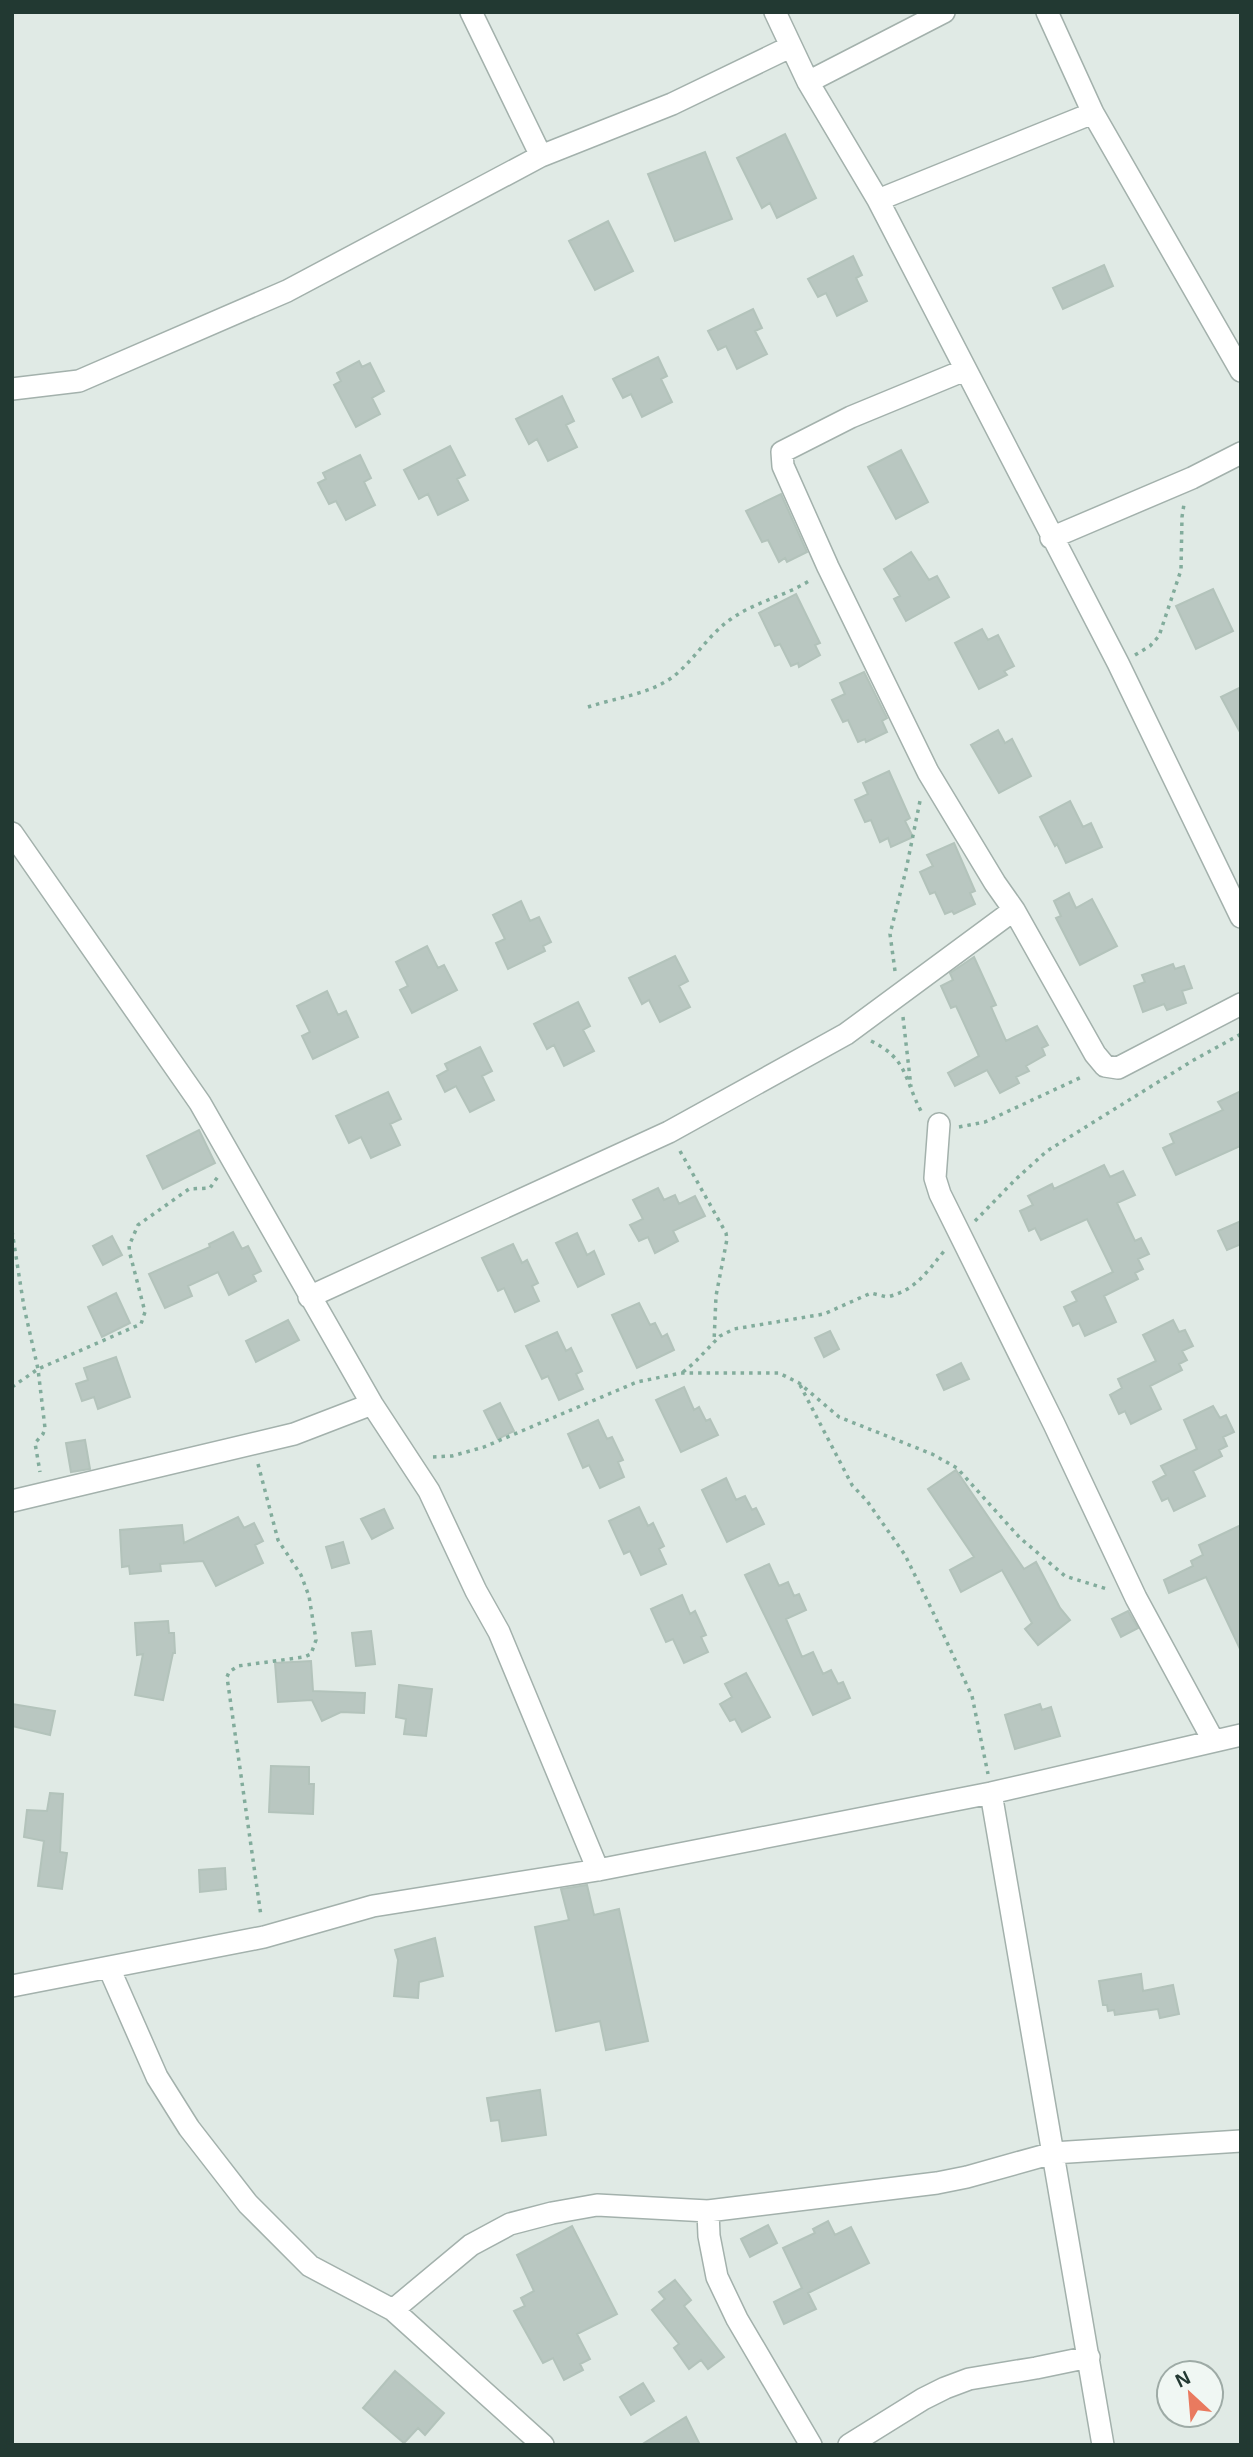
<svg xmlns="http://www.w3.org/2000/svg" width="1253" height="2457" font-family="Arial,sans-serif">
	<rect width="100%" height="100%" fill="#e0eae5"/>
	<path fill="#b9c7c1" stroke="#b3c3bb" stroke-width="2" d="M785,134L816,198L777,218L770,203L762,208L737,158Z
		M705,152L732,219L675,241L648,174Z
		M608,221L633,271L595,290L569,241Z
		M853,256L862,275L856,278L867,301L837,316L826,293L818,297L808,279Z
		M1104,265L1113,286L1063,309L1053,288Z
		M753,309L762,328L755,331L767,354L737,369L726,346L718,350L708,331Z
		M658,357L667,376L661,379L672,402L642,417L631,394L623,398L613,379Z
		M359,361L362,367L370,363L384,391L372,398L380,414L356,427L334,385L341,381L337,373Z
		M562,396L574,421L566,425L577,447L548,461L537,439L529,444L516,419Z
		M450,446L465,475L457,479L468,500L438,515L428,494L419,499L404,470Z
		M901,450L928,502L896,519L868,467Z
		M360,455L371,478L364,482L375,505L346,520L336,501L329,504L318,483L326,479L323,473Z
		M781,494L807,552L787,562L785,558L779,562L768,540L762,542L746,511Z
		M911,552L929,580L937,576L949,597L906,621L894,599L900,596L884,569Z
		M1213,589L1233,631L1196,649L1176,606Z
		M796,594L820,643L815,645L820,655L799,667L798,663L791,666L780,644L775,646L759,613Z
		M982,629L988,640L998,635L1014,666L1004,671L1007,675L979,689L955,643Z
		M864,672L887,718L882,721L887,732L866,742L865,739L858,742L848,720L843,722L832,700L845,694L840,683Z
		M1241,687V734L1221,697Z
		M998,730L1005,743L1012,739L1031,776L999,793L971,745Z
		M889,771L910,818L905,821L913,837L891,847L888,838L880,842L871,820L865,822L855,800L868,794L863,783Z
		M1070,801L1083,827L1091,823L1102,847L1066,863L1057,844L1055,846L1040,817Z
		M954,843L975,891L970,893L975,904L954,914L952,911L945,914L935,892L930,894L920,872L933,866L927,855Z
		M1069,893L1076,908L1092,899L1117,946L1080,965L1056,918L1061,916L1054,901Z
		M521,901L530,921L539,917L551,942L543,946L545,951L508,969L496,943L505,939L493,915Z
		M427,946L438,968L444,965L457,990L412,1013L400,990L408,986L396,962Z
		M675,956L688,981L679,986L690,1007L660,1022L649,1000L642,1004L629,978Z
		M974,957L996,1005L991,1007L1006,1041L1037,1026L1048,1045L1042,1048L1045,1055L1026,1066L1029,1071L1016,1077L1019,1083L1000,1093L987,1070L955,1086L948,1073L979,1056L956,1006L951,1008L941,986L953,980L950,973Z
		M1173,964L1175,969L1184,966L1192,988L1182,991L1186,1003L1167,1010L1164,1004L1143,1012L1134,986L1145,982L1142,975Z
		M327,991L338,1015L346,1011L358,1037L313,1059L302,1036L310,1032L297,1006Z
		M578,1002L590,1026L583,1030L594,1051L564,1066L554,1045L547,1049L534,1024Z
		M480,1047L492,1071L482,1076L494,1100L470,1112L456,1086L445,1092L437,1076L448,1070L445,1064Z
		M1241,1091V1148L1240,1146L1176,1175L1163,1148L1174,1143L1170,1134L1223,1110L1218,1102Z
		M388,1092L401,1119L390,1124L400,1145L371,1158L361,1137L349,1143L336,1116Z
		M199,1130L215,1163L163,1189L147,1156Z
		M1104,1165L1110,1177L1123,1171L1135,1195L1117,1203L1135,1241L1141,1238L1149,1254L1138,1259L1143,1269L1135,1273L1138,1279L1104,1296L1116,1322L1085,1336L1079,1323L1073,1326L1064,1307L1077,1301L1072,1292L1113,1272L1087,1219L1041,1240L1035,1228L1029,1231L1020,1211L1033,1205L1028,1196L1052,1184L1054,1189Z
		M658,1188L664,1200L675,1195L679,1204L695,1196L705,1216L673,1231L678,1241L655,1253L648,1237L639,1241L630,1225L643,1219L633,1200Z
		M1241,1221V1244L1227,1250L1218,1231Z
		M233,1232L242,1249L248,1246L261,1271L253,1275L256,1281L229,1295L218,1272L188,1286L192,1296L165,1308L149,1274L210,1247L209,1244Z
		M577,1233L587,1255L594,1251L604,1274L578,1287L556,1243Z
		M112,1236L122,1255L103,1265L93,1246Z
		M513,1244L522,1263L527,1260L538,1283L532,1286L539,1301L515,1312L504,1288L498,1291L482,1258Z
		M116,1293L130,1323L102,1337L88,1307Z
		M639,1303L650,1325L655,1323L662,1337L667,1334L674,1350L637,1368L612,1315Z
		M288,1320L299,1340L256,1362L246,1341Z
		M1173,1320L1179,1332L1185,1330L1193,1346L1182,1351L1187,1360L1179,1364L1182,1370L1150,1386L1161,1409L1131,1424L1125,1411L1119,1414L1110,1395L1122,1388L1118,1379L1156,1361L1143,1335Z
		M830,1331L839,1349L824,1357L815,1338Z
		M557,1332L566,1351L571,1348L582,1371L576,1374L583,1389L559,1400L548,1376L542,1379L526,1346Z
		M116,1357L130,1397L98,1409L94,1397L82,1401L76,1384L88,1380L84,1368Z
		M961,1363L969,1379L944,1390L937,1375Z
		M684,1387L694,1410L699,1407L706,1421L710,1419L718,1435L681,1452L656,1400Z
		M500,1403L514,1431L498,1439L484,1411Z
		M1213,1406L1220,1418L1226,1415L1234,1432L1223,1437L1227,1446L1219,1450L1222,1456L1193,1471L1205,1496L1174,1511L1168,1498L1162,1501L1153,1482L1166,1475L1161,1466L1197,1449L1184,1420Z
		M598,1420L607,1439L612,1437L623,1460L618,1462L624,1477L600,1488L589,1465L583,1468L568,1434Z
		M85,1440L90,1469L71,1472L66,1443Z
		M956,1470L1024,1569L1036,1562L1060,1608L1070,1620L1038,1645L1025,1629L1032,1623L1002,1570L961,1592L950,1570L974,1557L928,1489Z
		M726,1478L736,1500L745,1496L752,1510L756,1508L764,1524L727,1542L702,1490Z
		M639,1507L648,1526L653,1523L664,1546L659,1549L666,1564L641,1575L630,1551L624,1554L609,1521Z
		M384,1509L393,1528L372,1539L361,1519Z
		M238,1517L244,1528L254,1523L263,1541L255,1545L263,1563L216,1586L203,1561L160,1564L161,1571L130,1574L129,1566L122,1567L120,1530L182,1525L184,1543Z
		M1241,1525V1651L1206,1577L1169,1593L1164,1580L1193,1566L1191,1561L1203,1555L1199,1545Z
		M343,1542L349,1563L332,1568L326,1547Z
		M769,1564L779,1586L788,1582L794,1596L799,1594L806,1610L786,1619L802,1657L813,1652L823,1674L831,1670L838,1684L843,1682L850,1698L813,1715L745,1575Z
		M682,1595L690,1614L695,1611L706,1635L701,1637L708,1652L684,1663L673,1639L666,1642L651,1609Z
		M1128,1611L1138,1628L1121,1637L1112,1619Z
		M168,1621L169,1633H174L175,1653H173L163,1700L135,1695L143,1654L137,1655L135,1623Z
		M371,1631L375,1664L356,1666L352,1633Z
		M311,1661L313,1691L365,1693L364,1713L341,1712L322,1721L312,1700L278,1702L275,1663Z
		M746,1673L770,1717L742,1732L735,1719L730,1721L720,1704L732,1697L725,1684Z
		M399,1685L432,1689L426,1736L404,1734L406,1719L396,1717Z
		M12,1704L55,1711L50,1735L12,1726Z
		M1040,1704L1042,1710L1051,1707L1060,1736L1015,1749L1005,1715Z
		M271,1766L309,1767V1784H314L313,1814L269,1812Z
		M50,1793L63,1794L60,1852L67,1853L62,1889L38,1886L44,1841L24,1837L27,1810L47,1811Z
		M225,1868L226,1889L200,1892L199,1870Z
		M587,1885L594,1915L619,1909L648,2041L606,2050L600,2021L556,2031L535,1927L569,1920L561,1889Z
		M435,1938L443,1976L419,1982L418,1998L394,1996L398,1960L395,1950Z
		M1141,1974L1143,1991L1173,1985L1179,2014L1160,2018L1158,2009L1115,2015L1114,2010L1108,2011L1107,2005H1103L1099,1981Z
		M540,2090L546,2135L502,2141L499,2120L491,2121L487,2098Z
		M828,2221L835,2235L851,2227L869,2263L808,2293L816,2309L784,2324L774,2302L802,2288L783,2248L815,2233L813,2229Z
		M768,2225L777,2243L750,2257L741,2239Z
		M572,2226L617,2314L577,2334L590,2359L580,2364L583,2370L564,2380L553,2358L543,2363L514,2311L525,2306L521,2298L534,2291L517,2255Z
		M675,2280L691,2300L684,2306L724,2357L708,2369L701,2360L689,2369L674,2348L679,2344L652,2310L665,2299L659,2292Z
		M395,2371L444,2413L425,2435L418,2428L404,2443L363,2408Z
		M643,2383L654,2401L631,2415L620,2397Z
		M686,2417L700,2445H641Z"/>
	<g fill="none" stroke-linecap="round" stroke-linejoin="round">
		<defs>
			<path id="street" d="M471,12L541,156
				M775,12L808,82L878,200L1118,663L1241,917
				M1047,12L1093,113L1241,371
				M808,82L944,12
				M878,200L1093,113
				M965,370L851,417L782,452L783,466L828,567L928,772L995,883L1014,910L1095,1054L1105,1066L1118,1068L1241,1004
				M12,389L79,381L287,291L541,156L672,104L790,47
				M1051,538L1192,478L1241,453
				M12,833L200,1103L372,1404L429,1491L476,1591L499,1632L598,1870
				M939,1124L935,1178L940,1194L1054,1424L1136,1598L1213,1740
				M309,1297L669,1132L846,1034L1014,910
				M12,1501L294,1434L372,1404
				M991,1793L1103,2445
				M109,1968L157,2077L189,2128L248,2204L310,2266L393,2310L543,2445
				M12,1986L264,1937L373,1906L598,1870L991,1793L1241,1735
				M708,2211L709,2236L717,2277L737,2319L811,2445
				M393,2310L471,2245L510,2224L552,2213L597,2205L708,2211L937,2183L967,2177L1053,2153L1241,2141
				M849,2445L923,2399L945,2388L969,2379L1036,2368L1089,2357"/>
		</defs>
		<use href="#street" stroke="#a3b1ac" stroke-width="24"/>
		<path stroke="#82ac9c" stroke-width="3.5" stroke-dasharray="3.5 5" stroke-linecap="butt" d="M1135,655L1150,646L1159,636L1181,570L1182,517L1184,504
			M588,707C615,698 651,694 674,676C695,659 708,635 731,619C756,601 787,596 812,579
			M895,971L890,934L906,870L920,801
			M903,1017L911,1087
			M871,1041C908,1059 904,1079 921,1111
			M959,1127L985,1122L1084,1076
			M680,1151L726,1233L727,1239L716,1296L714,1342
			M975,1221L1016,1179L1047,1151L1192,1061L1241,1034
			M12,1231L24,1307L38,1369L45,1428L43,1434L35,1443L40,1472
			M683,1372L694,1363L720,1336L734,1329L824,1314L871,1293L887,1297C916,1290 926,1273 945,1250
			M800,1385L852,1485L867,1501L905,1555L931,1608L972,1696L988,1774
			M12,1387L38,1369L141,1324L145,1312L130,1254L129,1246L138,1225L189,1189L210,1188L219,1175
			M433,1457L452,1456L484,1447L637,1382L681,1373H779L799,1383L839,1417L932,1454L957,1468L1020,1538L1065,1576L1107,1589
			M258,1464L278,1540L301,1575L309,1596L316,1640L311,1654L304,1657L238,1666L229,1672L227,1677L261,1916"/>
		<use href="#street" stroke="#fff" stroke-width="21"/>
	</g>
	<rect width="1253" height="2457" fill="none" stroke="#223932" stroke-width="28"/>
	<g transform="translate(1190 2394) rotate(334)"><circle r="33" fill="#f0f7f3" stroke="#9eaba6" stroke-width="2"/>
	<path d="M0-5L12 26L0 18L-12 26Z" fill="#e97a5f"/>
	<text y="-10" font-size="19" font-weight="bold" text-anchor="middle" fill="#223932">N</text>
	</g>
</svg>
